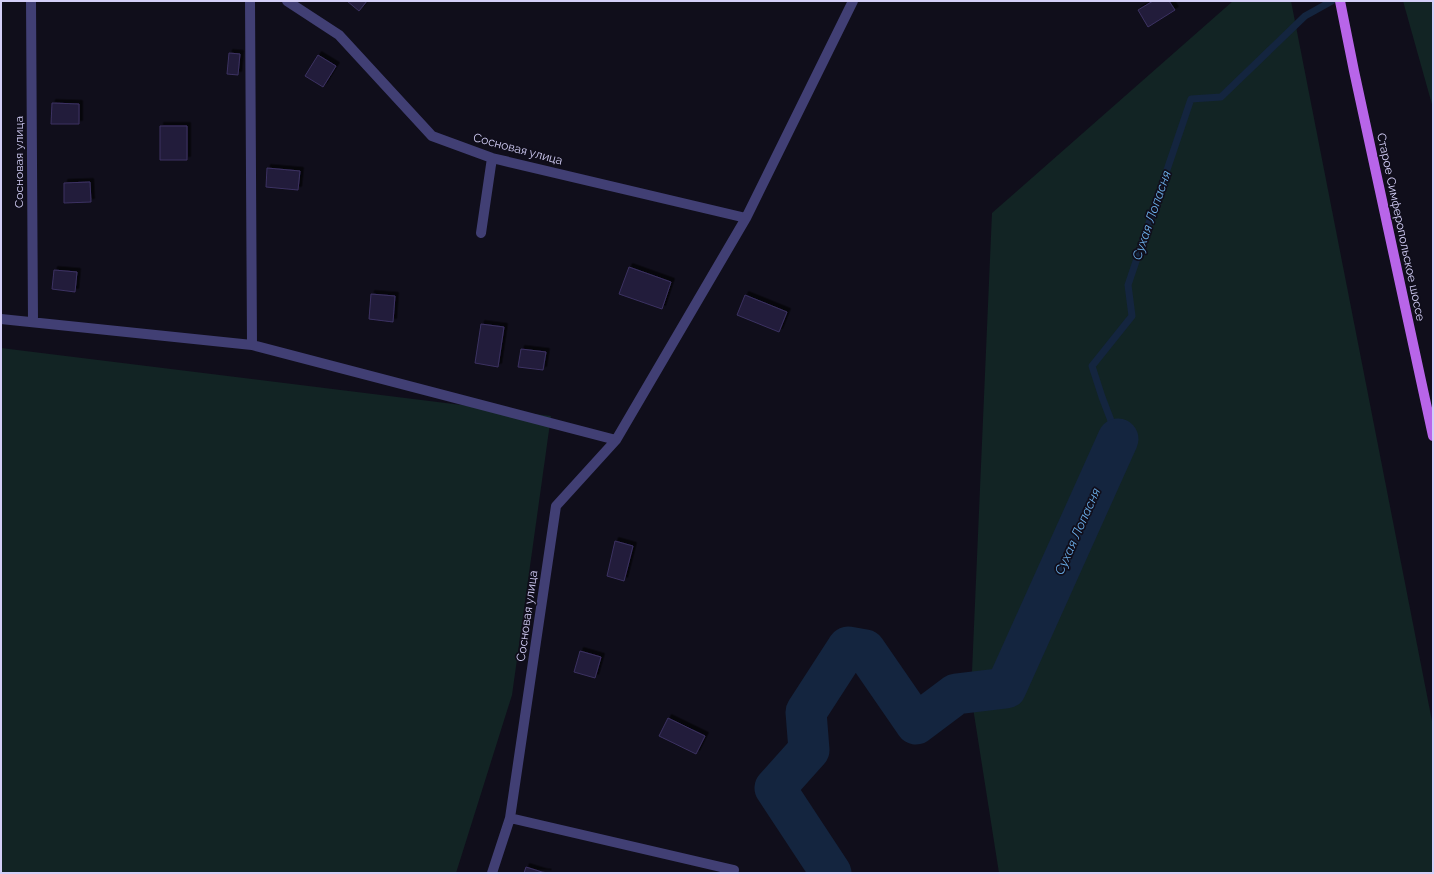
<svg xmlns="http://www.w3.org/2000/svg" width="1434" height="874" font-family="Raleway,sans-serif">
	<defs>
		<filter id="shadow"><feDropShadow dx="3.5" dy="-3.5" stdDeviation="0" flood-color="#0009"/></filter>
	</defs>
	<rect width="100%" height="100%" fill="#100e1b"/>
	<path fill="#122424" d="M1233,1H1291L1433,726V873H999L971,695L992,213Z
		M1403,1H1433V108Z
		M1,348L551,416L512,695L456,873H1Z"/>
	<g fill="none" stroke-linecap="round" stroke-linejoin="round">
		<path stroke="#14253f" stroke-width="7" d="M1118,439L1102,397L1092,366L1132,316L1128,285L1191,99L1221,97L1305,16L1332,1"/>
		<path stroke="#14253f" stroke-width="41" d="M831,873L775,788L809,750L806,712L848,647L865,650L916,724L956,694L1006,688L1118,439"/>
	</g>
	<path fill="#221c3a" stroke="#3c3262" filter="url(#shadow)" d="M347,1H367L359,11Z
		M1153,1H1169L1175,10L1148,27L1138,10Z
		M229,53L240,54L238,75L227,74Z
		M318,55L336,66L323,87L305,76Z
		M52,103L79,104V124H51Z
		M160,126H187V160H160Z
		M267,168L300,171L298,190L266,187Z
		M90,182L91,202L64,203V183Z
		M629,267L671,282L662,309L619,294Z
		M54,270L77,272L75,292L52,289Z
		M371,294L395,296L393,322L369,319Z
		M745,295L787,312L779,332L737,315Z
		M481,324L504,327L498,367L475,363Z
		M521,349L546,352L543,370L518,367Z
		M615,541L633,546L624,581L607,576Z
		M580,651L601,657L595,678L574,672Z
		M668,718L705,736L696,754L659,736Z
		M526,867L542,872L548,873H524Z"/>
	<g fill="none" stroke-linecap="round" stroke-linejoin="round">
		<path stroke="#413f74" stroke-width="10" d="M31,1L33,322
			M250,1L252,345
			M287,1L339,35L432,136L492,158L746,218
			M481,233L492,158
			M1,319L252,345L616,440
			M510,818L734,870
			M492,873L510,818L556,506L616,440L746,218L853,1"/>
		<path stroke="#b865e9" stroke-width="10" d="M1340,1L1354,71L1433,436"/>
	</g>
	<g text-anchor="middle" stroke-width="3.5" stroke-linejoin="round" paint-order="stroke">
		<g font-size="12" fill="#d4cff8" stroke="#100e1b">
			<text transform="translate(518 149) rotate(15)" y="4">Сосновая улица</text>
			<text transform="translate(19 162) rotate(-90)" y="4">Сосновая улица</text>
			<text transform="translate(1401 227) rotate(78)" y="4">Старое Симферопольское шоссе</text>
			<text transform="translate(527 616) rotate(-82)" y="4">Сосновая улица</text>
		</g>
		<g font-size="13" font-style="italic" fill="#6bafea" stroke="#100e1b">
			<text transform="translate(1151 215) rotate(-71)" y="5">Сухая Лопасня</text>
			<text transform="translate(1077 531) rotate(-66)" y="5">Сухая Лопасня</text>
		</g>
	</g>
	<rect width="1434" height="874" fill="none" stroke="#d4cff8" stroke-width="4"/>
</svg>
